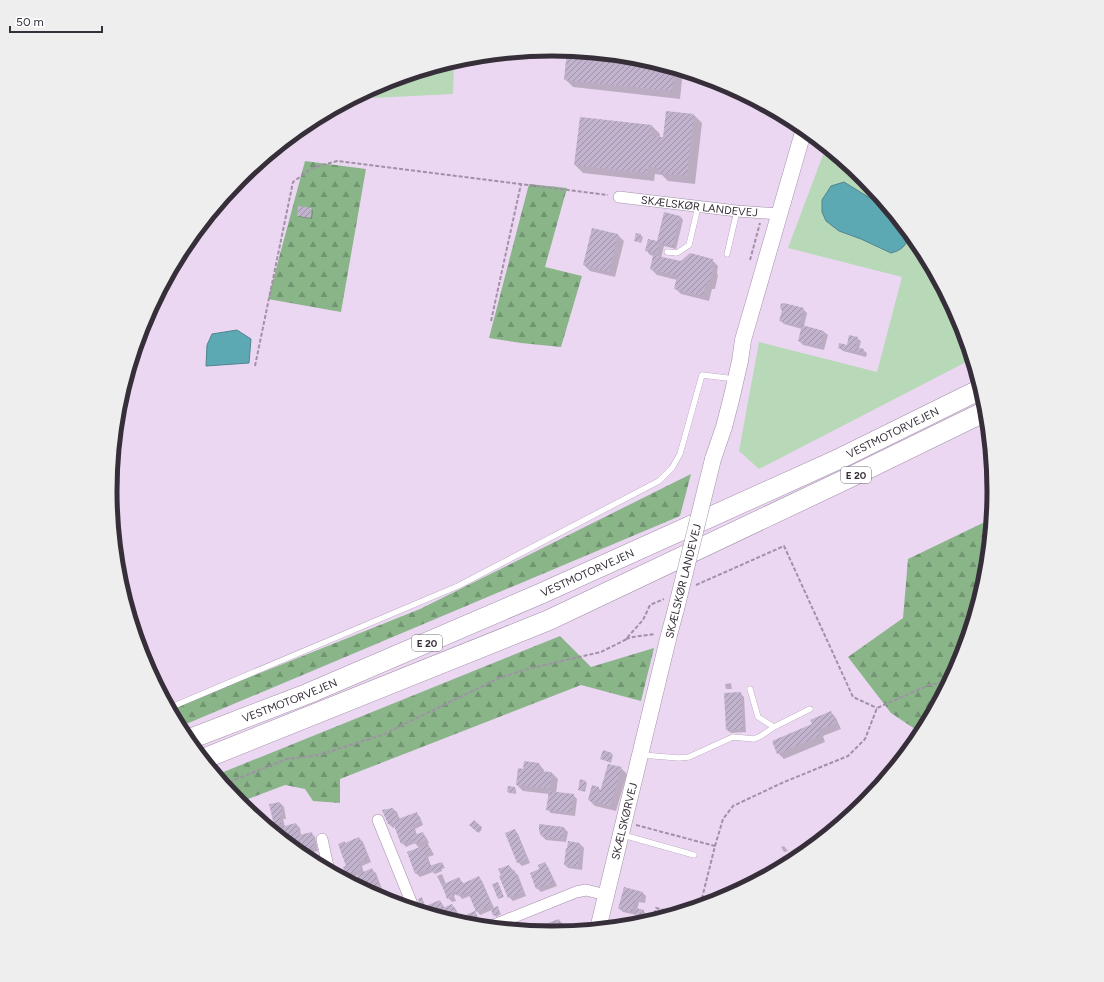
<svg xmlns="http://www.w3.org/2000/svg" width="1104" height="982" font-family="Figtree,sans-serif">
	<defs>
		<pattern id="forest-firs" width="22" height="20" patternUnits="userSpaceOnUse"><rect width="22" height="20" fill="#89b589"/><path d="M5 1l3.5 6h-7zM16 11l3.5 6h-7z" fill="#719471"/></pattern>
		<pattern id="building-hatch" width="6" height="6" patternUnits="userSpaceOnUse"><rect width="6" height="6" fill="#c1b2ce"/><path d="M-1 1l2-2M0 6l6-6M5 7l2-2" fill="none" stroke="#9e91a8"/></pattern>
	</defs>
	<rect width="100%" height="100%" fill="#ecd7f3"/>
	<path fill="#b7d9b7" d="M454,61L453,94L353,99L383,83Z
		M826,147L865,179L920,246L960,322L972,359L759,469L739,451L759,342L877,372L902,277L788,248Z"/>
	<path fill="url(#forest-firs)" d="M305,161L366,169L341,312L268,299Z
		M529,184L567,188L545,267L582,276L561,347L521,343L489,338Z
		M691,474L680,516L179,727L170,709L420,609Z
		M991,519L985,577L960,660L921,733L891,713L848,657L903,618L908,559Z
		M560,636L591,667L654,648L641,701L581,685L340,779V803L313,801L305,789L285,785L243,801L240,804L216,775Z"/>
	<path fill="#5ca9b4" stroke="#51848f" d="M844,182L870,198L886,205L909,232C908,244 903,250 891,253L861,239L839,231L826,221L822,212V200L831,186Z
		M237,330L251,339L249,363L206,366L207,345L212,334Z"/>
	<path fill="#0003" d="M568,51L638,58L683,71L680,99L573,87L565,79Z
		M694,115L702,123L695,184L668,181L662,175L655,174L654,181L583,173L575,165L652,126L660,134L659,138H664Z
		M312,209L313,211L312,219L299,217L298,216Z
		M680,216L683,220L676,249L664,246L661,258L681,263L712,260L718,266L717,273L718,275L715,289H712L709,301L681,294L675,288L677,280L657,275L651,269L654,256L650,255L647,251L657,242Z
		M593,229L618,235L624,241L615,277L590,271L584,265Z
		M637,234L643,237L641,243L635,241Z
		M803,309L807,313L804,326L824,332L828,335L824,350L803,345L799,341L802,329L784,324L780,320L783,311Z
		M857,338L861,341L859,349L863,350L867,353L866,357L843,351L839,348L848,346Z
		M731,683L732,689H726L725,684Z
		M740,693L744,697L746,732L731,733L727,730Z
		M831,712L836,718L841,729L823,736L825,742L784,759L778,753Z
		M611,754L613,755L611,763L602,759Z
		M539,764L544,770V772L552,773L558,779L556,793L573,795L577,799L575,816L551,813L548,810L549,794L523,791L517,785L524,770Z
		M621,768L627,774L616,811L595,806L589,800L598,788L602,791Z
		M581,780L587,783L585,792L579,790Z
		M514,788L516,789V794L510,793L508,792Z
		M280,803L284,807L286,819H283L285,827L296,824L300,828L301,835L311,833L315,837L318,851L302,855L285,841L282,828H279L275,825Z
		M393,809L397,812L400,820L416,813L420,817L423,825L415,829L417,835L422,833L426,837L429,843L427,844L431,849L434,855L428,857L431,866L442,863L445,868L442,869V871L435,874L433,872L420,877L416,873L419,848L415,843L406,847L402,843L395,826L393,828L389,824Z
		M474,821L482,829L479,833L471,825Z
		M564,828L568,832L566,842L546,840L542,836Z
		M515,830L518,834L530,863L522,866L518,862Z
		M359,838L363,842L371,862L362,866L364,873L372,870L376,873L386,900L363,889L358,875L351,878L347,874L348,867L344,842L346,844Z
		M580,844L584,848L582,870L568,868L565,865Z
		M784,846L788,851L784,852L781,847Z
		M545,863L548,867L557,886L541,892L537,888Z
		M509,866L518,875L526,896L513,901L509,897Z
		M442,874L446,884L459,878L464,884L479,877L482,881L494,908L497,907L501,914L496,917L492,910L480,915L477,911L470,896L462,899L457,893L454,896L456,901L452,902L448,898L437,876Z
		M643,893L646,896L645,903L639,902L637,910L645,912L643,922L637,921L635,919L636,915L623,912L619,908Z
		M440,901L445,908L452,905L456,909L462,923L432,914L429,906Z
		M475,912L478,918L475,919L477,923L472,924L471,923Z
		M559,920L563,924L566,932L552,933L541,932L545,925Z"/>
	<path fill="url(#building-hatch)" d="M567,50L638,58L675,69L672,91L564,80Z
		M666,111L694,114L687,176L659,173V168L647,167V173L574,165L580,117L652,125L651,136L663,137Z
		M298,206L312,208L311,218L297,216Z
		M664,212L680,216L673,246L660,243L657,254L645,251L648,239L657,241Z
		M592,228L618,234L609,272L583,265Z
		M636,233L641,234L640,242L634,241Z
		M690,253L713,259L711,267L713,268L709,284L706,283L703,296L674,289L677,276L650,269L653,255L681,261Z
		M784,303L804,308L799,326L779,321L782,311L780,308L781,304Z
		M802,325L824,331L820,347L798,341Z
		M849,335L858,337L855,347L864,349L863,353L838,348L839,343L847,345Z
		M741,692L743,729L726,730L724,693Z
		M831,711L836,723L818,730L820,736L777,754L772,741L812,724L810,720Z
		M603,750L612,753L610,762L600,759Z
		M524,761L539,763L538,771L552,772L550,789L516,785L518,768L523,769Z
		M608,764L622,767L610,806L588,800L592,785L599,787L597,795H599Z
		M580,779L586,781L584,791L578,790Z
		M508,786L515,787L514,793L507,792Z
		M549,791L574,794L571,813L546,810Z
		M280,802L283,815L280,816L281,824L274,825L269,804Z
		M393,808L398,819L417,812L420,822L412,825L415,835L423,832L426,840L414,844L412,839L401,844L393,823L388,824L382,810Z
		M474,820L482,827L477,832L469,825Z
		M296,823L299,835L312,832L315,847L298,851L284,840L281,827Z
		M539,824L564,827L563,839L541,836L539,830Z
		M515,829L527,859L517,863L505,833Z
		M359,837L368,858L359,862L361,869L346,875L343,867L346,866L338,844L345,841V843Z
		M568,841L580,843L578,867L564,865L566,848L567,849Z
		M428,844L431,851L425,854L429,866L442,862L444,867L441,868V869L433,873L431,868L415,874L407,852Z
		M792,853L795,860L787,864L783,857Z
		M545,862L554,882L536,889L530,873L539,869L538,865Z
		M509,865L512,871L514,870L523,892L508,898L499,876L501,875L498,869Z
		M372,868L383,897H382L383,899L362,888L357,875Z
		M479,876L491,905L476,912L468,892L457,896L454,889L451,892L453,897L447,899L442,885L459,877L462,884Z
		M498,882L504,897L498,899L492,884Z
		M624,887L643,892L641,900L635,899L632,912L618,909Z
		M422,897L427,913L422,911L418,899Z
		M440,900L443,908L452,904L459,920L455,921L429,913H431L428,905Z
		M498,906L500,913L493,916L491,909Z
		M636,908L644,910L642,921L634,920Z
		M658,910L674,914L656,919Z
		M475,911L477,916L474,917L476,921L470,923L467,914Z
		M559,919L564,932L552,933L540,932L537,925L544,923L545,924Z
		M527,924L531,925L533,929L531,931L525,930L524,928Z"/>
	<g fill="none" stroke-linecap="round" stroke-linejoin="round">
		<defs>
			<path id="lane" d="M667,252L677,253L689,245L698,207
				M727,254L737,211
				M750,689L758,717L774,727
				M169,708L458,586L659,481L672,468L680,454L702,375L727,378
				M642,755L679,758L689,757L733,737L754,739L761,736L774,727L810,709
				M623,835L694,855"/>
			<g id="street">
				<path id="s1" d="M619,197L737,211L779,214"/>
				<path d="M378,820L414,909"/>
				<path d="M322,839L329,871"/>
				<path d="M489,927L576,892L586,890L606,895"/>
			</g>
			<g id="secondary">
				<path d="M713,459L724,427L731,400L740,361L743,340L804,129"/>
				<path id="s2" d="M598,929L669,635L676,609"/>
			</g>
			<g id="highway">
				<path id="s3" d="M187,740L307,694L540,594L841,458L981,389"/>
				<path d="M203,759L549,620L861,472L986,411"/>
			</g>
		</defs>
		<use href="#lane" stroke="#a28fa9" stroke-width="6"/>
		<use href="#street" stroke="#a28fa9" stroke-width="12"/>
		<use href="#secondary" stroke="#a28fa9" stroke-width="17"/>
		<use href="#highway" stroke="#a28fa9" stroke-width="21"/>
		<path stroke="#a191a6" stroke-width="2" stroke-dasharray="4 2" stroke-linecap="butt" d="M750,260L760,223
			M491,321L521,184
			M255,366L293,182L312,168L337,161L608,195
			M696,585L784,546L853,697L877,708
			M626,639L633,637L655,634
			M225,786L229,782L287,759L319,755L382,735L499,678L531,668L601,652L625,640L643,620L650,605L664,599
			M636,825L715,846L700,906
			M715,846L723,819L733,806L784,782L848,756L865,739L877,708L929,685L949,681
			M653,920L656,908L676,913"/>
		<use href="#lane" stroke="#fff" stroke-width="5.5"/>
		<use href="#street" stroke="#fff" stroke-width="11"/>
		<use href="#secondary" stroke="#fff" stroke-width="16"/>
		<use href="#highway" stroke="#fff" stroke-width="20"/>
		<defs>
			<path id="secondary-bridge" d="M676,609L713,459"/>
		</defs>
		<use href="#secondary-bridge" stroke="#a28fa9" stroke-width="17" stroke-linecap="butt"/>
		<use href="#secondary-bridge" stroke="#fff" stroke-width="16"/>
	</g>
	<g text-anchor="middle" stroke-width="4" stroke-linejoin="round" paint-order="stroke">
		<g fill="#fff" stroke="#726d74" stroke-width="1">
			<rect x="841" y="467" width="30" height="16" rx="3"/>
			<rect x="412" y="635" width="30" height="16" rx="3"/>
		</g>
		<g font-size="10" font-weight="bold" fill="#362e39">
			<text x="856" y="479">E 20</text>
			<text x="427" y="647">E 20</text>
		</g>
		<g font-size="11" fill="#362e39" stroke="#fff">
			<text dy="4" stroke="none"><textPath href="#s1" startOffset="81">SKÆLSKØR LANDEVEJ</textPath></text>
			<text dy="4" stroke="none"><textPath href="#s3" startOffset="770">VESTMOTORVEJEN</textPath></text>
			<text dy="4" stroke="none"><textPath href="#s3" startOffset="434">VESTMOTORVEJEN</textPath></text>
			<text transform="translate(683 581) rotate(-76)" y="4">SKÆLSKØR LANDEVEJ</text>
			<text dy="4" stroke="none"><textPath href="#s3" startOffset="110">VESTMOTORVEJEN</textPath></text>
			<text dy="4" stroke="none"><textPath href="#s2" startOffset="111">SKÆLSKØRVEJ</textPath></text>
		</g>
	</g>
	<path d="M0 0H1104V982H0ZM117 491a435 435 0 1 1 870 0a435 435 0 1 1-870 0Z" fill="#efeeef" fill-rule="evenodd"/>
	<path fill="none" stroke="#362e39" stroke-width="5" d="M117 491a435 435 0 1 1 870 0a435 435 0 1 1-870 0Z"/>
	<path d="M10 26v6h92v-6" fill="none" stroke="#362e39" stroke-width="2"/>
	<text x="16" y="26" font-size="12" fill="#362e39" stroke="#ffffff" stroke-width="3" paint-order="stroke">50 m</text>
</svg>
